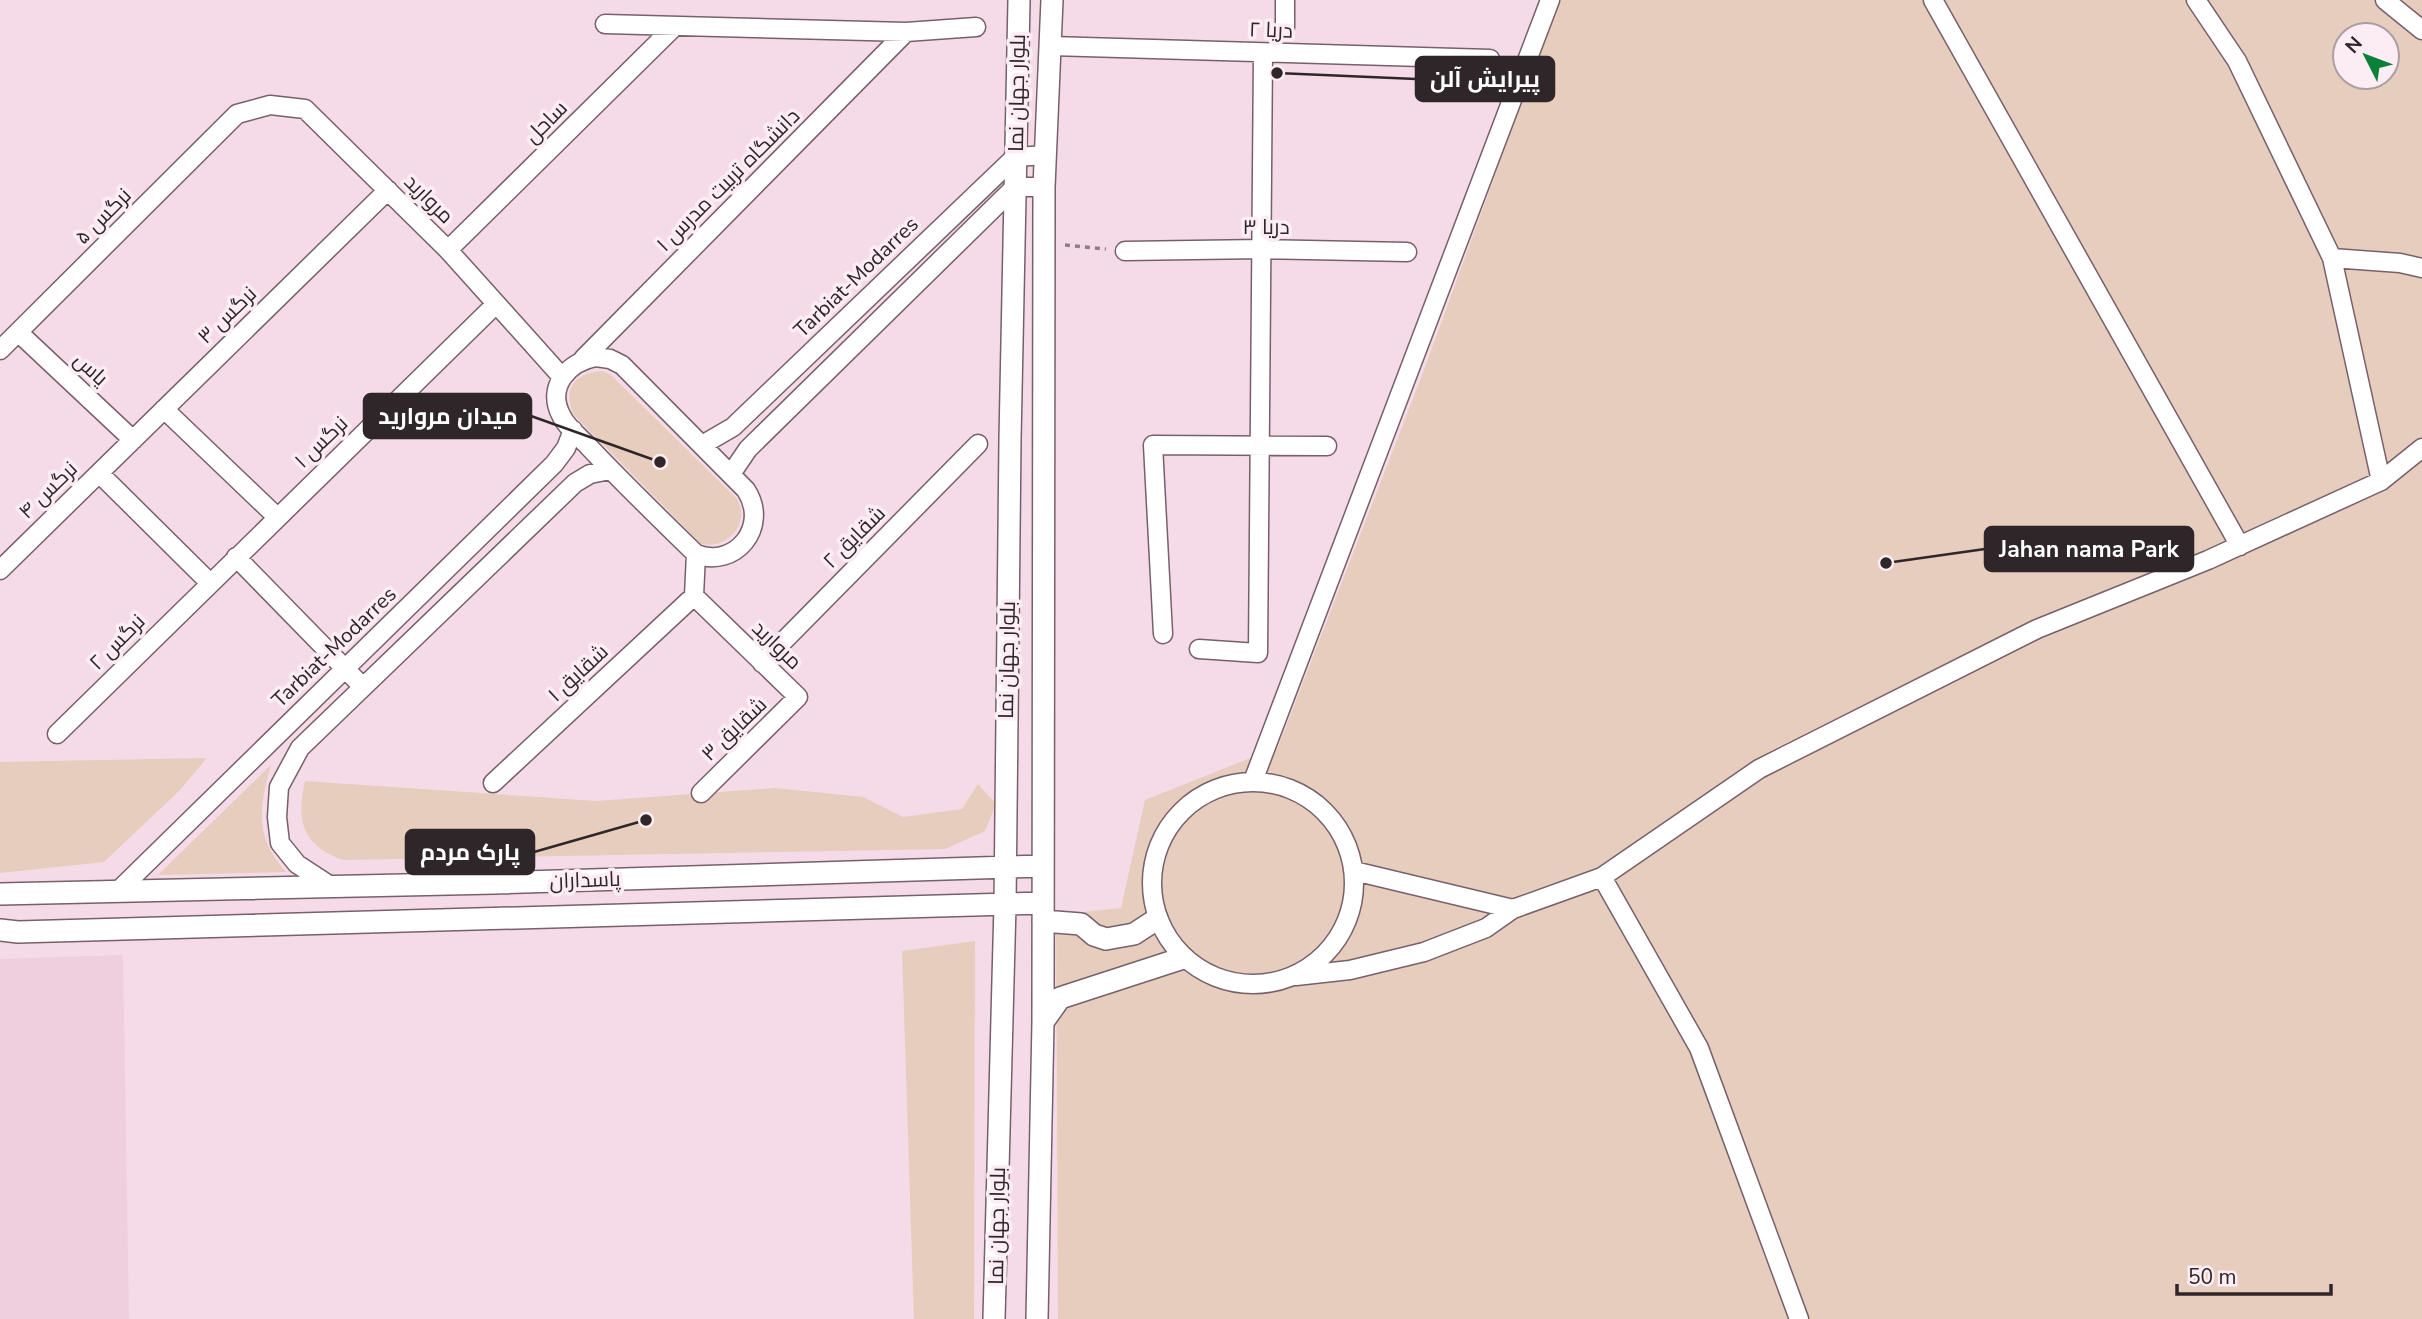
<svg xmlns="http://www.w3.org/2000/svg" width="2422" height="1319" font-family="'Nunito Sans',Cairo,sans-serif">
	<rect width="100%" height="100%" fill="#f5dbe7"/>
	<path fill="#efcedd" d="M123,955L129,1319H0V959Z"/>
	<path fill="#e6cdbd" fill-rule="evenodd" d="M1559,0H2422V1319H1058L1056,915L1121,908L1145,800L1278,747L1421,378ZM2345,35H2387V77H2345Z
		M602,371L611,375L737,499C751,523 727,550 701,544L573,414C563,388 575,373 602,371Z
		M207,758L179,791L104,862L0,873V762Z
		M271,765C259,807 254,836 286,872L158,875Z
		M305,781L596,801L775,788L863,797L903,817L962,809L978,784L996,804L985,831L945,849L343,860C302,845 296,821 305,781Z
		M975,941L974,1319H914L902,951Z"/>
	<g fill="none" stroke-linecap="round" stroke-linejoin="round">
		<defs>
			<path id="minor" d="M1933,0L2240,546
				M2196,0L2237,61L2332,258L2381,481
				M2385,0L2422,30
				M605,24L906,32L976,27
				M1285,28V0
				M1051,46L1490,59
				M448,250L675,26
				M1125,251L1261,249L1407,252
				M2332,258L2400,263L2422,268
				M18,332L133,440
				M0,350L237,114L270,105L305,109L448,250L562,377
				M596,357L610,359L622,365L746,490C770,527 735,569 696,554C660,519 624,484 589,447C581,438 566,427 561,415C546,386 569,362 596,357Z
				M583,359L906,32
				M164,409L277,517
				M702,445L733,427L1015,157L1046,155
				M99,473L209,582
				M731,474L748,449L1015,187H1044
				M696,554L694,596L798,697L701,793
				M236,557L363,687
				M0,570L388,190
				M1163,634L1153,445L1327,446
				M1199,649L1258,653L1263,53
				M762,663L978,444
				M57,734L495,305
				M1253,781L1550,0
				M1152 883a101 101 0 1 1 202 0a101 101 0 1 1-202 0Z
				M493,783L694,596
				M1354,871L1513,909
				M1602,877L1699,1048L1799,1319
				M329,885L297,864L280,843L277,817L279,787L300,748L575,483L590,474L610,470
				M118,891L554,464L566,448L573,430
				M1296,976L1350,970L1424,952L1486,928L1513,909L1602,877L1759,769L2037,629L2208,560L2381,481L2422,448"/>
			<path id="tertiary" d="M0,894L495,883L1043,866
				M1043,921L1081,924L1094,935L1106,939L1134,934L1157,919
				M0,930L18,932L1043,903
				M1043,1022L1060,998L1183,958
				M994,1319L1005,905L1010,440L1019,0
				M1037,1319L1043,1022L1044,187L1052,0"/>
		</defs>
		<use href="#minor" stroke="#77606a" stroke-width="21"/>
		<use href="#tertiary" stroke="#77606a" stroke-width="24"/>
		<path stroke="#907e86" stroke-width="3.5" stroke-dasharray="5 5" stroke-linecap="butt" d="M1065,245L1106,249"/>
		<use href="#minor" stroke="#fff" stroke-width="18"/>
		<use href="#tertiary" stroke="#fff" stroke-width="21"/>
	</g>
	<g text-anchor="middle" stroke-width="7" stroke-linejoin="round" paint-order="stroke">
		<g font-size="21" fill="#2f262a" stroke="#fcecf3">
			<text transform="translate(1271 30) rotate(2)" y="7">دریا ۲</text>
			<text transform="translate(1017 93) rotate(-89)" y="7">بلوار جهان نما</text>
			<text transform="translate(546 122) rotate(-45)" y="7">ساحل</text>
			<text transform="translate(728 180) rotate(-45)" y="7">۱ دانشگاه تربیت مدرس</text>
			<text transform="translate(429 199) rotate(45)" y="7">مروارید</text>
			<text transform="translate(103 216) rotate(-45)" y="7">۵ نرگس</text>
			<text x="1266" y="234">دریا ۳</text>
			<text transform="translate(856 277) rotate(-44)" y="7">Tarbiat-Modarres</text>
			<text transform="translate(227 315) rotate(-44)" y="7">نرگس ۳</text>
			<text transform="translate(91 369) rotate(43)" y="7">یاس</text>
			<text transform="translate(321 442) rotate(-44)" y="7">نرگس ۱</text>
			<text transform="translate(48 490) rotate(-44)" y="7">نرگس ۴</text>
			<text transform="translate(854 537) rotate(-45)" y="7">شقایق ۲</text>
			<text transform="translate(117 642) rotate(-45)" y="7">نرگس ۲</text>
			<text transform="translate(777 645) rotate(44)" y="7">مروارید</text>
			<text transform="translate(334 647) rotate(-44)" y="7">Tarbiat-Modarres</text>
			<text transform="translate(1007 660) rotate(-89)" y="7">بلوار جهان نما</text>
			<text transform="translate(578 673) rotate(-43)" y="7">شقایق ۱</text>
			<text transform="translate(734 729) rotate(-44)" y="7">شقایق ۳</text>
			<text transform="translate(585 880) rotate(-2)" y="7">پاسداران</text>
			<text transform="translate(997 1226) rotate(-89)" y="7">بلوار جهان نما</text>
		</g>
	</g>
	<path fill="none" stroke="#2f262a" stroke-width="2.5" d="M1277 73L1416 79M660 462L531 416M1886 563L1985 549M646 820L534 852"/>
	<g fill="#2f262a" stroke="#fcecf3" stroke-width="2.5">
		<circle cx="1277" cy="73" r="7"/>
		<circle cx="660" cy="462" r="7"/>
		<circle cx="1886" cy="563" r="7"/>
		<circle cx="646" cy="820" r="7"/>
	</g>
	<g fill="#2f262a" stroke="#2f262a" stroke-width="2.5">
		<rect x="1416" y="57" width="138" height="44" rx="7"/>
		<rect x="364" y="394" width="167" height="44" rx="7"/>
		<rect x="1985" y="527" width="208" height="44" rx="7"/>
		<rect x="406" y="830" width="128" height="44" rx="7"/>
	</g>
	<g font-size="23" text-anchor="middle" font-weight="bold" fill="#fff">
		<text x="1485" y="87">پیرایش آلن</text>
		<text x="448" y="424">میدان مروارید</text>
		<text x="2089" y="557">Jahan nama Park</text>
		<text x="470" y="860">پارک مردم</text>
	</g>
	<g transform="translate(2366 56) rotate(312)"><circle r="33" fill="#fcecf3" stroke="#aa9da3" stroke-width="2"/>
	<path d="M0-5L12 26L0 18L-12 26Z" fill="#0d8037"/>
	<text y="-10" font-size="19" font-weight="bold" text-anchor="middle" fill="#2f262a">N</text>
	</g>
	<path d="M2177 1284v10h154v-10" fill="none" stroke="#2f262a" stroke-width="3.5"/>
	<text x="2188" y="1284" font-size="21" fill="#2f262a" stroke="#fcecf3" stroke-width="5" paint-order="stroke">50 m</text>
</svg>
